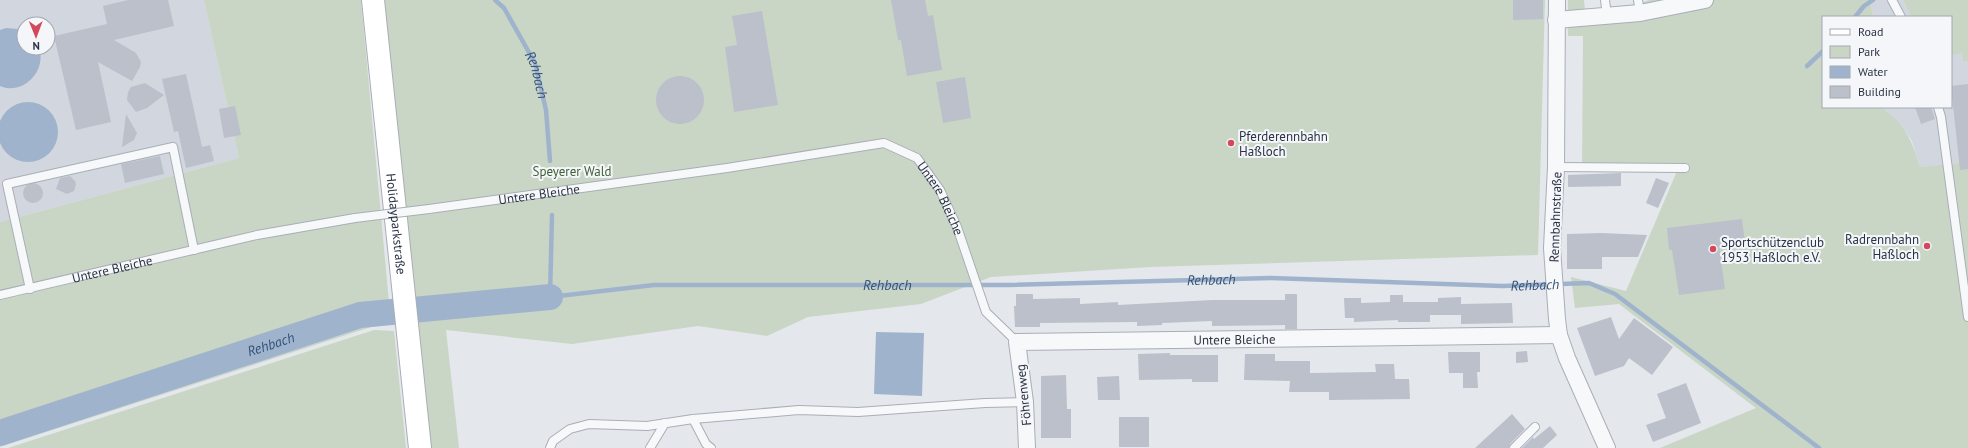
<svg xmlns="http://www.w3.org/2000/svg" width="1968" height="448" font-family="'PT Sans',sans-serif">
	<rect width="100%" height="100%" fill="#e4e7ec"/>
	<path fill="#d2d6de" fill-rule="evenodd" d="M0,0H204L239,158L0,222ZM24,24H48V48H24Z
		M1870,0H1903L1911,17H1873Z
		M1962,51L1963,61H1968V162L1920,167L1912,141L1902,126L1888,112L1880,107H1951V56Z"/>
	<path fill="#c9d6c5" d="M204,0H361L391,324L371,327L0,447V222L239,158Z
		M383,0H1545L1538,255L1150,267L991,277L921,304L808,317L767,336L698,326L572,344L446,330L459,448H431L414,327Z
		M1568,0H1584L1585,10L1639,4L1649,0H1870L1873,17H1823V107H1880C1905,122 1912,141 1920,167L1968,162V448H1660L1756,408L1619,304L1575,308L1571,277L1626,291L1677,171L1582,172L1583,36H1568Z
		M1903,0H1968V61H1963L1962,52L1951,56V17H1911Z
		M374,330L394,331L406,448H8Z"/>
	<path fill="#9fb4cc" d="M6,28L18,29L24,32V48H39C47,71 23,96 0,86V30Z
		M-2 132a30 30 0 1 1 60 0a30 30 0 1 1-60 0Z
		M876,332L924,333L922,396L874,394Z"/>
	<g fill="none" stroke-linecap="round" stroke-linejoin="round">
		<g stroke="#9fb4cc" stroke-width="4.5">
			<path id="s1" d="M495,0L504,8L535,63L546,110L550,161"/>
			<path d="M1855,17L1864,6L1873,0"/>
			<path d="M1807,66L1823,51"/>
			<path id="s2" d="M552,215L550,297L654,285H1008L1271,278L1502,286L1589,283L1615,294L1819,448"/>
		</g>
		<path stroke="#9fb4cc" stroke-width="26" id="s3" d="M0,433L360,315L550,297"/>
	</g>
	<path fill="#bbc0ca" d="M128,0H168L174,26L114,40L136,53L141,62L140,67L132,81L98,62L111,122L76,130L54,36L107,24L103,6Z
		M891,0H925L928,16L933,15L942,70L907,76L901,40H898Z
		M1513,0H1543V19L1513,20Z
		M762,11L778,105L734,112L725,47L737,45L732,16Z
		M186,74L202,147L210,145L214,161L186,168L178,131L174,132L162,79Z
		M656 100a24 24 0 1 1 48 0a24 24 0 1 1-48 0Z
		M965,77L971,118L943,123L936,82Z
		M145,83L164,95L147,108L136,112L127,100L128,92L131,87Z
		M1968,84V169L1960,170L1951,86Z
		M235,106L241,135L224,138L219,109Z
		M1915,107H1931L1935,119L1921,124Z
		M126,114L137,133L134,140L122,147Z
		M160,156L164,174L125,183L121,164Z
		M1621,173V186L1568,187V175Z
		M70,176L75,181L76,184L74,191L67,194L56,189L60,178Z
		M1656,178L1669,183L1658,208L1646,203Z
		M23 193a10 10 0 1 1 20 0a10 10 0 1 1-20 0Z
		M1742,219L1745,243L1719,246L1725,289L1679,295L1672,250H1669L1667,228Z
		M1567,234L1602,233L1647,235L1638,257H1602V269H1567Z
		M1016,294H1033V299L1080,298V304L1118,302V305L1212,300H1285V294H1297V329H1285V325L1212,326V321L1162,323V325L1137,326V322L1040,323V327H1015L1014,306H1016Z
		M1390,295H1403V302H1438V298L1461,297V304L1512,303L1513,323L1461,324V315H1430V322H1398V320L1354,322V318H1345L1344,298H1361V303L1390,302Z
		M1611,317L1619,339L1634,318L1673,347L1652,375L1629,358L1624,366L1595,376L1577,328Z
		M1527,351L1528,362L1516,363V352Z
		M1448,352H1480V372H1477L1478,388H1463V373H1449Z
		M1170,353V355H1218V382H1192V379L1139,380L1138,354Z
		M1245,354H1275V361H1310V373L1376,372L1375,364H1394L1395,379H1409L1410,399L1329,400V392H1289L1290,381L1244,380Z
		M1066,375L1067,409H1071V438H1041V376Z
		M1119,376L1120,400H1098L1097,377Z
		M1686,383L1701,423L1653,442L1646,425L1666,418L1657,394Z
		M1512,414L1525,429L1510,444L1509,448H1475Z
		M1119,417H1149V447H1119Z
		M1550,426L1557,435L1543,448H1522L1533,437L1534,439Z"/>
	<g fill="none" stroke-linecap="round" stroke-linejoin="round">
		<defs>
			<g id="lane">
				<path d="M1605,0L1607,16"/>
				<path d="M1638,0L1640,13"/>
				<path d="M1892,0L1901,17"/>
				<path d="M1938,107L1941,117L1968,317"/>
				<path d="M1556,167L1685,168"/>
				<path id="s4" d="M429,209L727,168L884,143L917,158L940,190L957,227L986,312L1017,342"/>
				<path d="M30,289L7,184L173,147L194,250"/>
				<path id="s5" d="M0,295L257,235L355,218"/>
				<path d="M693,419L706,444L711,448"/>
				<path d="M550,448L553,441L570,429L589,424L647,426L693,419L799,410L858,412L985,403L1025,402"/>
				<path d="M650,448L665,423"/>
				<path d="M1514,448L1535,427"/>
			</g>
			<g id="street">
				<path d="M1557,0L1556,167L1552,248L1557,319L1559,335L1567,358L1607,448"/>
				<path d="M1556,20L1640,13L1705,0"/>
				<path id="s6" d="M1027,448L1025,402L1017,342L1559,335"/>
			</g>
			<g id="secondary">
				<path id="s7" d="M373,0L420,448"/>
			</g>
		</defs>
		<use href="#lane" stroke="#a9aeb7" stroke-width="10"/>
		<use href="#street" stroke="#a9aeb7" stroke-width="18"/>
		<use href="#secondary" stroke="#a9aeb7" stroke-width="24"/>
		<use href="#lane" stroke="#f7f8fa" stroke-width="8"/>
		<use href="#street" stroke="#f7f8fa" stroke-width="16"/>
		<use href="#secondary" stroke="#fff" stroke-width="22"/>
		<defs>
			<path id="lane-bridge" d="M355,218L429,209"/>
		</defs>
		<use href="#lane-bridge" stroke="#a9aeb7" stroke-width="10" stroke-linecap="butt"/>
		<use href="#lane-bridge" stroke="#f7f8fa" stroke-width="8"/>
	</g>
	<g fill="#d1495b" stroke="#f4f6f9" stroke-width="1.5">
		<circle cx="1231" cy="143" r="4"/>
		<circle cx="1927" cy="246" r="4"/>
		<circle cx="1713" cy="249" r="4"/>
	</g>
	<g text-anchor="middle" stroke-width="4" stroke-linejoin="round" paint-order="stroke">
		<g font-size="13" fill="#2b3445" stroke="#f4f6f9" text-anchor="start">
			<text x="1239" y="141">Pferderennbahn<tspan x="1239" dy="15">Haßloch</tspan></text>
			<text x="1919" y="244" text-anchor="end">Radrennbahn<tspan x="1919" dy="15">Haßloch</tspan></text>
			<text x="1721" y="247">Sportschützenclub<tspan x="1721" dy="15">1953 Haßloch e.V.</tspan></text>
		</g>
		<g font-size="13" fill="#3f6138" stroke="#f4f6f9">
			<text x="572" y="176">Speyerer Wald</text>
		</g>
		<g font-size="13" fill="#2b3445" stroke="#f4f6f9">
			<text dy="5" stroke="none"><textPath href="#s4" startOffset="111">Untere Bleiche</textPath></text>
			<text dy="5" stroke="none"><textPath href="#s4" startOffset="543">Untere Bleiche</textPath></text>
			<text transform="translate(1555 217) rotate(-88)" y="5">Rennbahnstraße</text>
			<text dy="5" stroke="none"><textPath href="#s7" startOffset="225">Holidayparkstraße</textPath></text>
			<text dy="5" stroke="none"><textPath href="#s5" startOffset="115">Untere Bleiche</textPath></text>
			<text dy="5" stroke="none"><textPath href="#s6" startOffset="324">Untere Bleiche</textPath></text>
			<text transform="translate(1023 395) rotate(-96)" y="5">Föhrenweg</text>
		</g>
		<g font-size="14" font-style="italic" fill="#34527a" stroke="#f4f6f9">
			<text dy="5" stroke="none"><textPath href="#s1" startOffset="87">Rehbach</textPath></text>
			<text dy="5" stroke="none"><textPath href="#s2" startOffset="744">Rehbach</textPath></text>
			<text dy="5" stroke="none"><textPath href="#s2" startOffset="420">Rehbach</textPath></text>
			<text dy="5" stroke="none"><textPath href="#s2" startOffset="1068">Rehbach</textPath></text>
			<text dy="5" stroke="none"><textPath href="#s3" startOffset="285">Rehbach</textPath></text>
		</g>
	</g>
	<rect x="1822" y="16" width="130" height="92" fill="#f4f6f9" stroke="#a4a8b1"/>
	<rect x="1830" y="29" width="20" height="6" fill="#ffffff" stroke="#a4a8b1"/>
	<text x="1858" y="36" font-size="12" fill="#2b3445">Road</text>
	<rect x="1830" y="46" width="20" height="12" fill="#c9d6c5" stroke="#a4a8b1"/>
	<text x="1858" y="56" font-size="12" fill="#2b3445">Park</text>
	<rect x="1830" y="66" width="20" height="12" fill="#9fb4cc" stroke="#a4a8b1"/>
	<text x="1858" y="76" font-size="12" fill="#2b3445">Water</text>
	<rect x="1830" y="86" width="20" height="12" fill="#bbc0ca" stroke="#a4a8b1"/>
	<text x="1858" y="96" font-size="12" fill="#2b3445">Building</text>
	<g transform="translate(36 36) rotate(179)"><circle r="19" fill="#f4f6f9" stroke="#a4a8b1"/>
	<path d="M0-3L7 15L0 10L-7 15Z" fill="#d1495b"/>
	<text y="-6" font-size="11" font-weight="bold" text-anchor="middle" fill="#2b3445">N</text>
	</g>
</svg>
